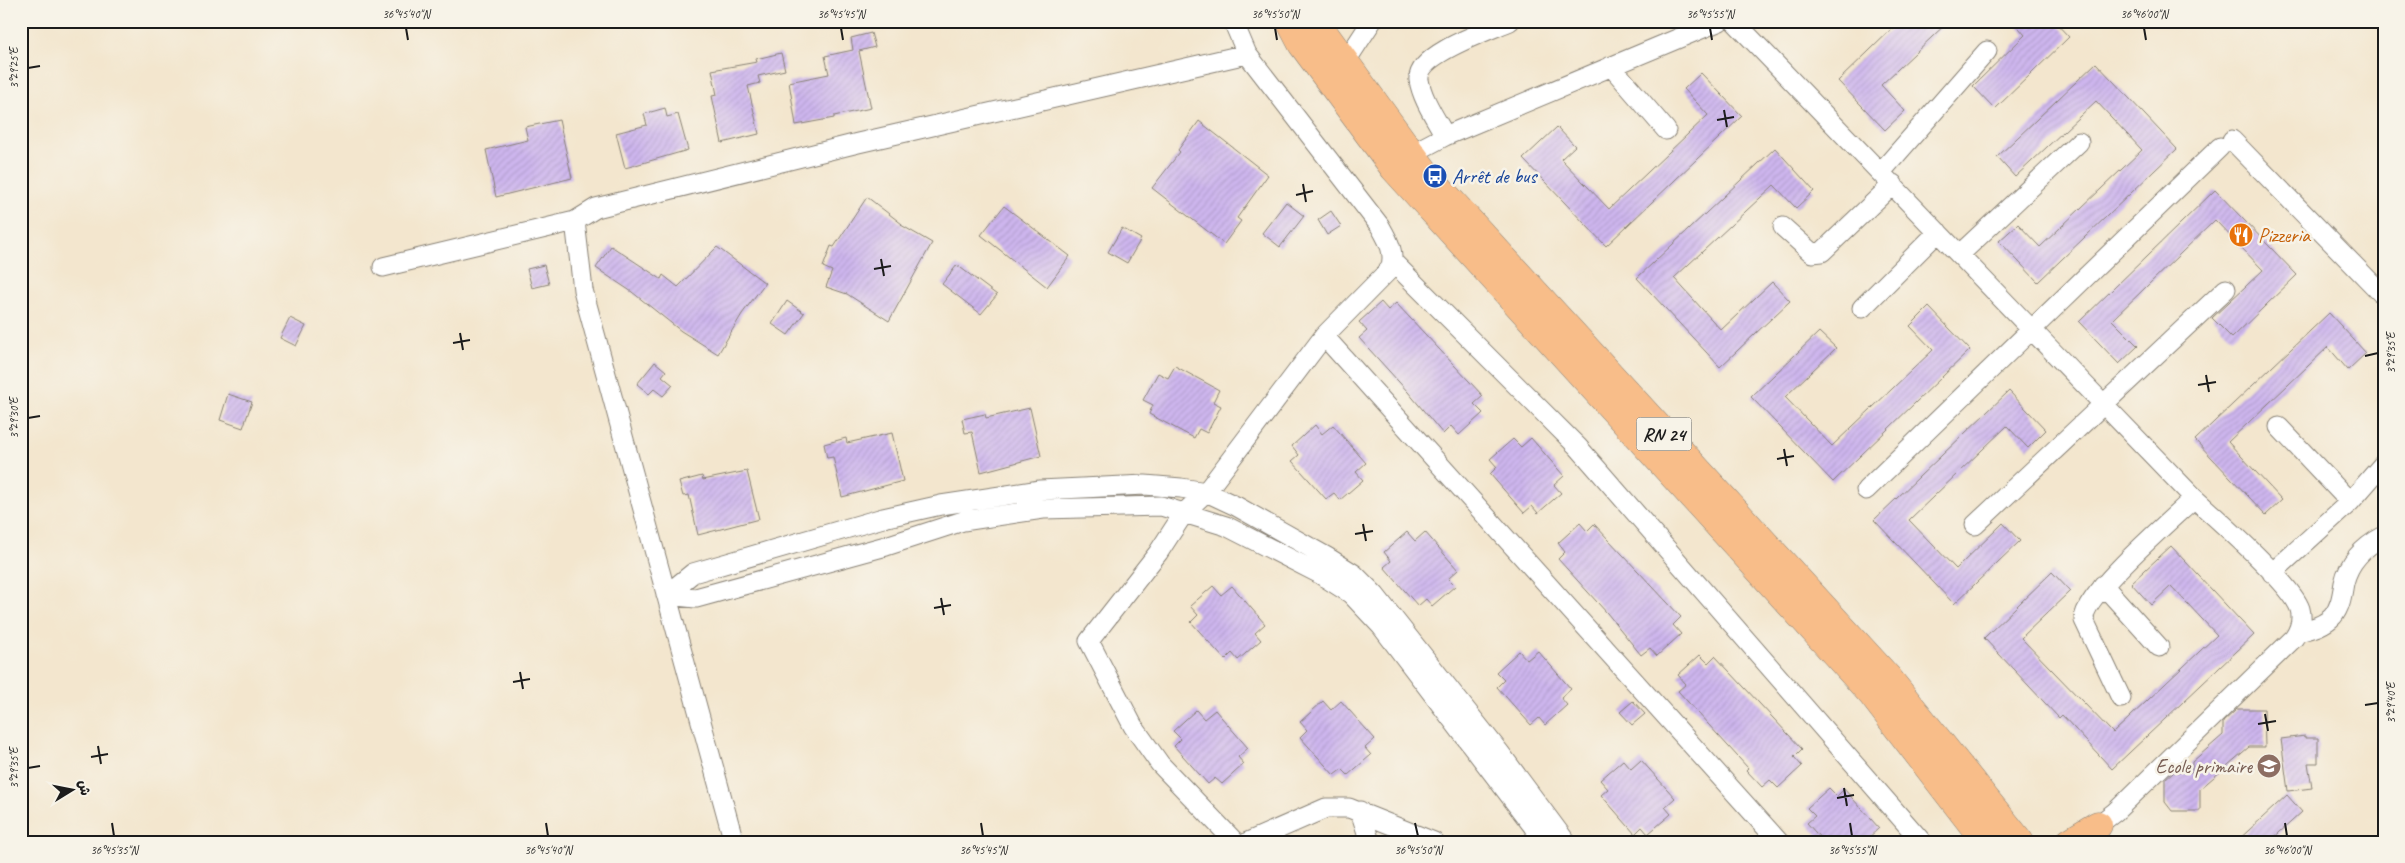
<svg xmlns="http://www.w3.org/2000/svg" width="2405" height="863" font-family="Caveat,'Playpen Sans Arabic',sans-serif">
	<defs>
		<pattern id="building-hatch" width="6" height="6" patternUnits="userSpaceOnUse" patternTransform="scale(1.25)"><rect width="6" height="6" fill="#ceb6ee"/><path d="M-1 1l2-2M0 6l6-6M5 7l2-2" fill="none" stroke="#b09ccc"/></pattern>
	</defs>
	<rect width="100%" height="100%" fill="#f7f3e8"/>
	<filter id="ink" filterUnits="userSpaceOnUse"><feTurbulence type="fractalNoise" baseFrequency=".02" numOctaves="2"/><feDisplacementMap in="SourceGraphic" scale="10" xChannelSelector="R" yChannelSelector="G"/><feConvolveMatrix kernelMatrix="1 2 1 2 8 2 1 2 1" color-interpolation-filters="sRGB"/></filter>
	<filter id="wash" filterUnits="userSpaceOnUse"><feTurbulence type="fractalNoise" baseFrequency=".0096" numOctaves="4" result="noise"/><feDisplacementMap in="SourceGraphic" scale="20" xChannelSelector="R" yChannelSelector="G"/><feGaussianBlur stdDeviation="1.12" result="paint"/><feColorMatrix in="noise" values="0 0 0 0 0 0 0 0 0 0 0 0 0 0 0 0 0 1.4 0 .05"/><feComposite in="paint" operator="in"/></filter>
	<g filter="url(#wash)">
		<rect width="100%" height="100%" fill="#f3e6ce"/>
		<g id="blocks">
			<path fill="url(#building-hatch)" d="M1900,21H1949L1881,85L1905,111L1885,130L1838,81Z
				M2013,21H2054L2069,37L1995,109L1973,86L2025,35Z
				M871,33L875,47L859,51L871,108L834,116V118L796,125L789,82L829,74L825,56L853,50L851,38Z
				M781,53L785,70L758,76L760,83L748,86L759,134L722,143L712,96L717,95L712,70L757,62L756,59Z
				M2096,63L2177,149L2038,282L1999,241L2018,224L2040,247L2142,150L2096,101L2015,177L1997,157Z
				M1701,73L1742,116L1606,246L1523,159L1557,127L1575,146L1561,159L1609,209L1708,115L1684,89Z
				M665,108L667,117L678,114L688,150L625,168L616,133L647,125L644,114Z
				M559,120L572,178L496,197L486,150L528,140L525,127Z
				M1199,121L1268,175L1237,218L1241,221L1224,244L1152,188L1180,152L1178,150Z
				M1775,148L1814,191L1796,208L1774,185L1674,278L1721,330L1772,282L1790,301L1720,367L1637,278Z
				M2215,190L2297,275L2232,338L2212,318L2263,270L2215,220L2112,320L2138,346L2119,364L2079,322Z
				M867,197L902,224L901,225L932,243L889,321L847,294L826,287L832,271L823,267L831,246L834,247Z
				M1286,202L1304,216L1280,247L1262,233Z
				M1004,206L1070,256L1047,287L981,235Z
				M1331,211L1341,226L1327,235L1318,220Z
				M1122,228L1141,239L1127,263L1108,252Z
				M611,246L661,279L663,275L678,287L717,247L765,283L742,314L718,354L681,331L632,292L596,268Z
				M544,265L549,284L532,288L527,269Z
				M957,265L997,295L981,314L942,284Z
				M787,301L804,313L788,335L772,324Z
				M1381,302L1388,310L1396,303L1483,396L1474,404L1483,413L1459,435L1451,426L1443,434L1408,392L1359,338L1367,331L1359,322Z
				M1929,307L1970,350L1833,482L1751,397L1819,332L1836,348L1785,397L1832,446L1933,350L1910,326Z
				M2329,313L2366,353L2348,370L2328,347L2228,442L2282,500L2266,515L2195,440Z
				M290,318L306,326L296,346L280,338Z
				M655,362L666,371L662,376L673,385L663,396L654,389L649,394L637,384Z
				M1175,366L1219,390L1213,402L1221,406L1207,433L1199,429L1194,438L1149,414L1153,405L1143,400L1158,373L1168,378Z
				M2009,391L2046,430L2028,448L2007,426L1909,520L1956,569L2003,523L2020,541L1954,604L1874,520Z
				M228,394L252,402L243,428L220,420Z
				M1030,408L1041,456L981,472L972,432L965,433L962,419L985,414L986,418Z
				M1315,425L1322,434L1333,425L1366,463L1356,472L1363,480L1340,500L1334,493L1326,499L1292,461L1299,455L1292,446Z
				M892,433L903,481L842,497L833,457L827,458L824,444L846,438L847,443Z
				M1531,438L1564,476L1554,485L1561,493L1538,513L1532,506L1524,513L1490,474L1497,467L1490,459L1513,439L1521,447Z
				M747,471L759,519L698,535L689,495L683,496L679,482L702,476L703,480Z
				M1580,523L1587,531L1594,524L1681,617L1673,625L1681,634L1657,656L1650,648L1641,655L1607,613L1558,559L1565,552L1558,543Z
				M1407,532L1415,541L1425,532L1458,570L1448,579L1455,586L1432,606L1426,599L1418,606L1384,567L1391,561L1384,552Z
				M2171,546L2254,635L2112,769L2062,715L2059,718L1984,638L2052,572L2070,591L2021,638L2113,733L2217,635L2171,586L2151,605L2131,583Z
				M1213,586L1221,595L1232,586L1265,624L1255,633L1261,640L1238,660L1232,653L1225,660L1191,622L1198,615L1190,606Z
				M1519,651L1527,660L1538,651L1571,689L1561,698L1567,705L1545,725L1539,718L1531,725L1497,687L1504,680L1496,672Z
				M1700,655L1708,663L1715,656L1802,749L1794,757L1802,766L1778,788L1770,780L1762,787L1746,770L1748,768L1678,691L1686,684L1678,675Z
				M1323,701L1331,710L1341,701L1375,739L1365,748L1371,755L1348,775L1342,769L1334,775L1300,737L1307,730L1300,722Z
				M1633,701L1645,714L1632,725L1620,712Z
				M2237,709H2264L2265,747H2249L2200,789V811H2172L2165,802V779L2173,772H2192V762L2223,735V722Z
				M1196,710L1204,719L1215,710L1248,748L1238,757L1244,764L1222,784L1215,778L1208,784L1174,746L1181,739L1173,731Z
				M2305,736V738H2318V763H2308L2312,788L2288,791L2281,739Z
				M1623,760L1631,769L1641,760L1675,798L1665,807L1671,814L1648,834L1642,827L1635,834L1601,795L1608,789L1600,780Z
				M1829,788L1837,796L1844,789L1879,828L1864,842H1824L1807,823L1815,816L1807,808Z
				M2287,795L2302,812L2269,842H2236Z"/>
		</g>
	</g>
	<g filter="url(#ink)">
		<use href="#blocks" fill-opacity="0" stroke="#888175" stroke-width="1"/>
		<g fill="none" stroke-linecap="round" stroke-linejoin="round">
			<defs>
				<path id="minor" d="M1233,21L1247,54
					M1734,21L2194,498C2217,519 2292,584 2300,609C2303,620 2300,629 2294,638L2115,812L2098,825L2094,837
					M1344,64L1372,21
					M1611,66L1666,130
					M1445,136C1436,119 1422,99 1419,80C1416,54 1490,30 1510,21
					M2232,140L2384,296
					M1411,154L1445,136L1720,21
					M1881,172L1987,51
					M575,221L583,290L734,842
					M1783,227L1812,253L1822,252L1893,184
					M1960,254L2079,142
					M1393,262L1578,447L1922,842
					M383,267L575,221L596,208L858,143L1247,54L1380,226C1388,240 1396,253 1390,269L1324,336L1206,492L1184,513L1158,553L1089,641L1133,726L1160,764L1235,842
					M1862,308L1938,232
					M1324,336L1779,842
					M2279,427L2350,502
					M1866,490L2220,147
					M1975,525L2226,289
					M2272,573L2350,502L2384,463
					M2103,585L2159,647
					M2298,632C2310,629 2324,626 2333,616C2341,606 2342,594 2344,583C2349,561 2365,546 2384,536
					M2121,698L2084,620C2082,596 2173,518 2194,498
					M1360,811L1370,842
					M1248,842L1326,808H1349L1434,842
					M1545,842L1381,626L1351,594L1318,573L1226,526L1161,506L1043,509L963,521L886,546L696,598L666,595L693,573L883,518L941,505L1040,490L1145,485L1181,488L1206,492L1236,506L1327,557L1354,574L1375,595L1500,753L1566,842"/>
				<path id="highway" d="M1290,21L1302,44L1394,168L1871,693L1986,842
					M1315,21L1427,175L1888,678L2020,842
					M2070,842L2098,825"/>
			</defs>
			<use href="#minor" stroke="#888175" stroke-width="21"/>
			<use href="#highway" stroke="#888175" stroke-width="29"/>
			<use href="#minor" stroke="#fff" stroke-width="19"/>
			<use href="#highway" stroke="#f8bd89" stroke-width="28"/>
		</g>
	</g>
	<path fill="none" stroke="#1c1c1c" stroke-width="2" d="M406,28L408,40M841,28L843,40M1275,28L1277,40M1710,28L1712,40M2144,28L2146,40M28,68L40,66M1724,110L1727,127M1717,120L1734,117M1303,184L1306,202M1296,195L1313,191M881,259L884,276M874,269L891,266M460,333L463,350M453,343L470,340M2365,356L2378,353M2206,375L2209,392M2198,385L2216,382M28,418L40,416M1784,449L1787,466M1777,459L1794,456M1363,524L1366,541M1355,534L1373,531M941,598L944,615M934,608L951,605M520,672L523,689M513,682L530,679M2365,705L2378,703M2265,714L2268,731M2258,724L2276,721M98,746L101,764M91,757L108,754M28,768L40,766M1844,788L1847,806M1837,798L1854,795M112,823L114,836M546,823L548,836M981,823L983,836M1415,823L1418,836M1850,823L1852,836M2285,823L2287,836"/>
	<defs>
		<symbol id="bus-disc" viewBox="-11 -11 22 22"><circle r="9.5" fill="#1a4fb4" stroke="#f7f3e8"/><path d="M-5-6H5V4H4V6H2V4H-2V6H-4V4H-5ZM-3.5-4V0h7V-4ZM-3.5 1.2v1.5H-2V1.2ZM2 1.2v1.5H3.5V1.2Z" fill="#fff"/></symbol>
		<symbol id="restaurant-disc" viewBox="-11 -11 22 22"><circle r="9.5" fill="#e8710a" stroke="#f7f3e8"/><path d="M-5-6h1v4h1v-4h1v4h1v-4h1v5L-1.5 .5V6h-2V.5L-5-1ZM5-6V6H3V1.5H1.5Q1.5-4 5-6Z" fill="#fff"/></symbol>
		<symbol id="school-disc" viewBox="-11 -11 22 22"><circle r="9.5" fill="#8d6e63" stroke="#f7f3e8"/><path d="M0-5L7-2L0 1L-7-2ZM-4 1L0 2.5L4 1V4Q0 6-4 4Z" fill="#fff"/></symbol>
	</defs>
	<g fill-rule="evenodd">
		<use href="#bus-disc" x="1421" y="162" width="28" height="28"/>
		<use href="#restaurant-disc" x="2227" y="221" width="28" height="28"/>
		<use href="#school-disc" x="2255" y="752" width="28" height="28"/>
	</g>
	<g text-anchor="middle" stroke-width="5" stroke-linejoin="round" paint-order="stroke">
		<rect fill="#f7f3e8" stroke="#5e5c59" stroke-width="1" x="1636.5" y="417.5" width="55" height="33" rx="4"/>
		<g font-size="19" font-weight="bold" fill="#1c1c1c">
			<text x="1664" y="441">RN 24</text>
		</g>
		<g font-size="20" fill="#164399" stroke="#f7f3e8" text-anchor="start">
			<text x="1452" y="183">Arrêt de bus</text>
		</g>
		<g font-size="20" fill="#c56008" stroke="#f7f3e8" text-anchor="start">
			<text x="2258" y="242">Pizzeria</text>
		</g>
		<g font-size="20" fill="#785e54" stroke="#f7f3e8" text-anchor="end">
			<text x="2252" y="773">Ecole primaire</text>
		</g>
	</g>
	<rect width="2405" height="863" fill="none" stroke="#f7f3e8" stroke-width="55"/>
	<g transform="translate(72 790) rotate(80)" stroke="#f7f3e8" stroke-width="4" paint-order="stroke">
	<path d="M0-4L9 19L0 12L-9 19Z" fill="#1c1c1c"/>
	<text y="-8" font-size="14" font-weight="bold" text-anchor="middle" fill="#1c1c1c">ش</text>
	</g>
	<rect x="28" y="28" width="2350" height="808" fill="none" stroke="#1c1c1c" stroke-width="2"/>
	<g font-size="12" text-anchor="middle" fill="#1c1c1c">
		<text x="406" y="18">36°45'40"N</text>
		<text x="841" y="18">36°45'45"N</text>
		<text x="1275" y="18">36°45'50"N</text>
		<text x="1710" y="18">36°45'55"N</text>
		<text x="2144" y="18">36°46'00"N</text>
		<text transform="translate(14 68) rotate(-90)" y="4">3°29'25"E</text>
		<text transform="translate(2391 353) rotate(-90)" y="4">3°29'35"E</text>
		<text transform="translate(14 418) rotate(-90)" y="4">3°29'30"E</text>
		<text transform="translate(2391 703) rotate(-90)" y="4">3°29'40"E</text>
		<text transform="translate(14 768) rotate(-90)" y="4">3°29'35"E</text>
		<text x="114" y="854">36°45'35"N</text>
		<text x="548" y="854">36°45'40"N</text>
		<text x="983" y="854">36°45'45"N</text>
		<text x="1418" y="854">36°45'50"N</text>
		<text x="1852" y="854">36°45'55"N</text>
		<text x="2287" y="854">36°46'00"N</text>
	</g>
</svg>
